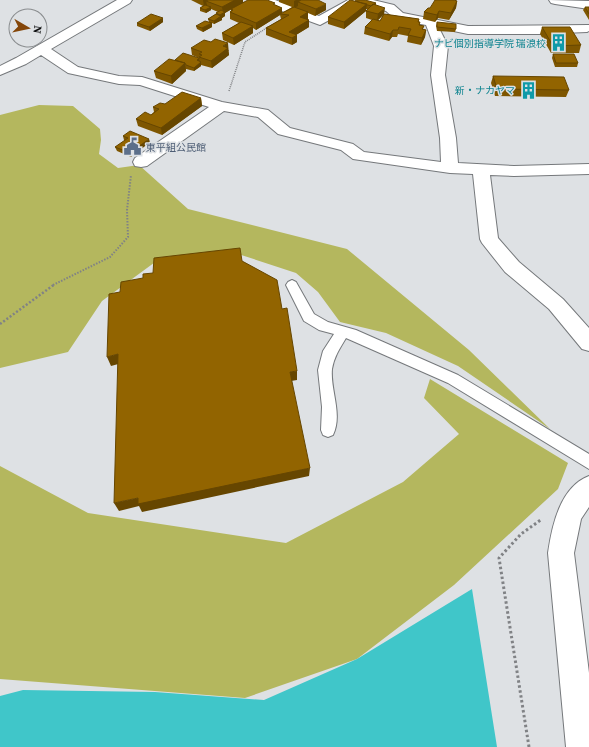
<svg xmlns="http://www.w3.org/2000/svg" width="589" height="747" font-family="'Source Serif 4','Noto Sans JP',serif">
	<rect width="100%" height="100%" fill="#dee1e4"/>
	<path fill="#b4b75e" d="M39,105L73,106L100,129L101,140L99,154L118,168L139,165L188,209L347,249L469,350L550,429L458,366L386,333L340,322L318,292L296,273L229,251L162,257L102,301L68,352L0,368V115Z
		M430,379L568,463L558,489L454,585L357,659L245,698L0,679V466L88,513L286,543L403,482L459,434L424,398Z"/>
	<path fill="#40c6c9" d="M472,589L497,747H0V696L23,690L155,692L264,700L357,659Z"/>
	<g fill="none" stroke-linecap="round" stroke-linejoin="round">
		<defs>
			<path id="service" d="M292,280L296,282L314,314L328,322L356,330L458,375L589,454V469L448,383L346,338C340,348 334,357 332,369C330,390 343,414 333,435L328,437L323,435L321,430L322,407L318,370L323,351L334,334L319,330L304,321L286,285L288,282Z"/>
			<path id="minor" d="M117,0H132L130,3L51,49L78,67L119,76L142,77L222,102L268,110L290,128L353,144L364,152L441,162L440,138L431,75L434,46L426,25L395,19L386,11L359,4L320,25L260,3L258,0H275L319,16L348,0H373L394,5L403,13L468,26L589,25V31L587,32L539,34H468L439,28L448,46L445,75L456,138L458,163L514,166L589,164V174L514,176L490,175L498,238L519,262L563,299L589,328V351L582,349L549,309L505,272L482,243L480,239L473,174L450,173L353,159L341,150L278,134L258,117L224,111L147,166L141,167L135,166L133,162L135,158L209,107L140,85L119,84L68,73L41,55L26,64L0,75V66L16,58Z
				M549,0L589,1V9L555,4L551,3Z
				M589,476V507L581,519L574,553L589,673V747H566L548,553C552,526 560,487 589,476Z"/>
		</defs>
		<use href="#service" stroke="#75787b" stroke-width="2"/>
		<use href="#minor" stroke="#75787b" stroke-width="2"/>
		<path stroke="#808285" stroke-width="1.5" stroke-dasharray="1 1" stroke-linecap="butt" d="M229,91L245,42L268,27"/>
		<path stroke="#808285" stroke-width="2" stroke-dasharray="1.5 1.5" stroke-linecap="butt" d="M53,285L110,257L128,237L127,210L131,175"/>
		<path stroke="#808285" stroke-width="2.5" stroke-dasharray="2 2" stroke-linecap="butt" d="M0,324L55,284"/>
		<path stroke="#808285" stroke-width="3" stroke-dasharray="2.5 2.5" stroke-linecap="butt" d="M529,747L499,558L521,534L542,519"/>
		<use href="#service" fill="#fff" fill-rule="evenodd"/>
		<use href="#minor" fill="#fff" fill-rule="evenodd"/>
	</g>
	<path fill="#7e5600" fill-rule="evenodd" d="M191,0H243V2L275,5L282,8V13L292,7L279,2V0H301L326,10L315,16L308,13V19L307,20H309V27L296,35H297V42L292,45L266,35V28L281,19L280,15L256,30L253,28V33L234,45L223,40L222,33L239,23L230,19V12L231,11V9L225,13V16L222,18V20L214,24L212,23V27L203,32L197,29L196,26L209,22L208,19L216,14V13L218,12L211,9V10L206,13L200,11V8L203,6Z
		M355,1L376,3V5L384,14L419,19V22H420V25L424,26L423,29L426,30L425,37L421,45L407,42L408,36L398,34L397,37H392L389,41L364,34L365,27L372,20L366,18V11L368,9H366V11L344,29L328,24V17ZM383,15L380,21L378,20Z
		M457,1L456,8L449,20L438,18L435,22L423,19L424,12L430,8Z
		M585,7H589V20L583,10Z
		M163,18V22L150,31L137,26V23Z
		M437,22L456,29L455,32L437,31L436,26Z
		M542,27L581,45L579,53H551L540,34Z
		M191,48L229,50L228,51L229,55L212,68L201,65V66L194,71L186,69V71L172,84L156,78L154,71L175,60L199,58L192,55Z
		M553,54L578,63L577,67H555L552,58Z
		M493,76L569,90L566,97L495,96L491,83Z
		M201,98L202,106L162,135L138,126L136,119L151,115L154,112L153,107Z
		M123,136L150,142L131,157L117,151L115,147L125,141L124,140Z"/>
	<path fill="#664600" d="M203,0H214L206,1L207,5L204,6Z
		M235,0H243V3L225,13V16L222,18V20L214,24V21L220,17V15L223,13L222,7Z
		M296,0H301L298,2V6L294,8V1Z
		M457,1L456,8L449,20L451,13Z
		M326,4V10L315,16L316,9Z
		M367,4L366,11L344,29V22Z
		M211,7V10L206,13L205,10Z
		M282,8V14H280V15L256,30V23Z
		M385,8L384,14L377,21L378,14Z
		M439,11L438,18L435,22L437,15Z
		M308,12V19L300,24V17Z
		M163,18V22L150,31L149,27Z
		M309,20V27L291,38L289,32Z
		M212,23V27L203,32L202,28Z
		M253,26V33L234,45L233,38Z
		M393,30L392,37L389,41L390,34Z
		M426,30L425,37L421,45L422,38Z
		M297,35V42L292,45V38Z
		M228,43L229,55L212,68L211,61L223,46Z
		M199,59L200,63L201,62V66L194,71V68L197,60Z
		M185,63L186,71L172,84L171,76Z
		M201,98L202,106L162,135L161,128Z
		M149,139L150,142L131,157L130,153Z
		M118,354L122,363L111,366L107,357Z
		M297,371V380L291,381L290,372Z
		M310,468L309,476L142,512L139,506L119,511L114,503L138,498Z"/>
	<path fill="#926400" stroke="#664600" d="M208,0H235L222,7L206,1Z
		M248,0H267L275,3L273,4L282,8L256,23L230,12L233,10L231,9Z
		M301,0H318L326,4L316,9L298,2Z
		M350,0L367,4L344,22L328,17Z
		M357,0H365L376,3L371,6L355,1Z
		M435,0H454L457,1L451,13L439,11L437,15L424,12L428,8H430Z
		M373,4L385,8L378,14L366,11Z
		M205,5L211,7L205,10L200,8Z
		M294,7L308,12L300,17L309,20L289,32L297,35L292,38L266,28L289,15L280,14Z
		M585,7H589V14Z
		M221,10L225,12L220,15L216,13Z
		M151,14L163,18L149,27L137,23Z
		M216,14L221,16L214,21L208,19Z
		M384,14L419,19L418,22H420L419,25L424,26L422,29L426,30L422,38L408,35L411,29L399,27L398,30H393L390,34L365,27L373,19L380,21Z
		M205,21L212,23L202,28L196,26Z
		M241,22L253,26L233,38L222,33Z
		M437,22L456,24V29L437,27Z
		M542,27H570L581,45L553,46Z
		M215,39L228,43L223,46L228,48L211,61L199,57L202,55L199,54L202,52L191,48L204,40L211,42Z
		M183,53L199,58V59L197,60L201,62L194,68L186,65L185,63L175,60Z
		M553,54H574L578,63H556Z
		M169,59L185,63L171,76L154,71Z
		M493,76L564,77L569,90L497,89Z
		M182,92L201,98L161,128L136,119L145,112L151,115L159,109L153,107L160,103L165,104Z
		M130,131L149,139L130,153L115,147L128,138L123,136Z
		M240,248L242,261L277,280L282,309L287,308L297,371L290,372L310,468L138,504V498L114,503L118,354L107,357L109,294L120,292L121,282L143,278V274L153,273L154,258Z"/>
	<defs>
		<symbol id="building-bare" viewBox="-9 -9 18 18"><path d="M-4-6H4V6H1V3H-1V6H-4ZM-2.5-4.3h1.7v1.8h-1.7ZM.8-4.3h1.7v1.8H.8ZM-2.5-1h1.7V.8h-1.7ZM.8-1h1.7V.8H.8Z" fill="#0f9aa8" stroke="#dee1e4" stroke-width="2.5" paint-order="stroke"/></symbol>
		<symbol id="civic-bare" viewBox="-9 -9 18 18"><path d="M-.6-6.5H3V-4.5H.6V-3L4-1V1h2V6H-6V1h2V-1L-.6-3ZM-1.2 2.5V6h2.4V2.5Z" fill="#5c6f8a" stroke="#dee1e4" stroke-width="2.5" paint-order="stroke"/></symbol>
	</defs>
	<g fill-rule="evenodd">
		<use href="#building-bare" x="546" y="30" width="25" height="25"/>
		<use href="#building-bare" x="516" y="78" width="25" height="25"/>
		<use href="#civic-bare" x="120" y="134" width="25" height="25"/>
	</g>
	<g text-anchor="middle" stroke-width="3" stroke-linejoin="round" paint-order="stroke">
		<g font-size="10" fill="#0d838f" stroke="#dee1e4" text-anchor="end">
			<text x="546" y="47">ナビ個別指導学院 瑞浪校</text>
			<text x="515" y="94">新・ナカヤマ</text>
		</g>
		<g font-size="10" fill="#4e5e75" stroke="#dee1e4" text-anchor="start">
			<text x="146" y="151">東平組公民館</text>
		</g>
	</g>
	<g transform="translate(28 28) rotate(99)"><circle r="19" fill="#dee1e4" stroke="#8a8d8f"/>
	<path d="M0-3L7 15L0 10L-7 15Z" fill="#844609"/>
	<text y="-6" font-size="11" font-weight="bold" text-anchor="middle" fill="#0d0e0f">N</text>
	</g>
</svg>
